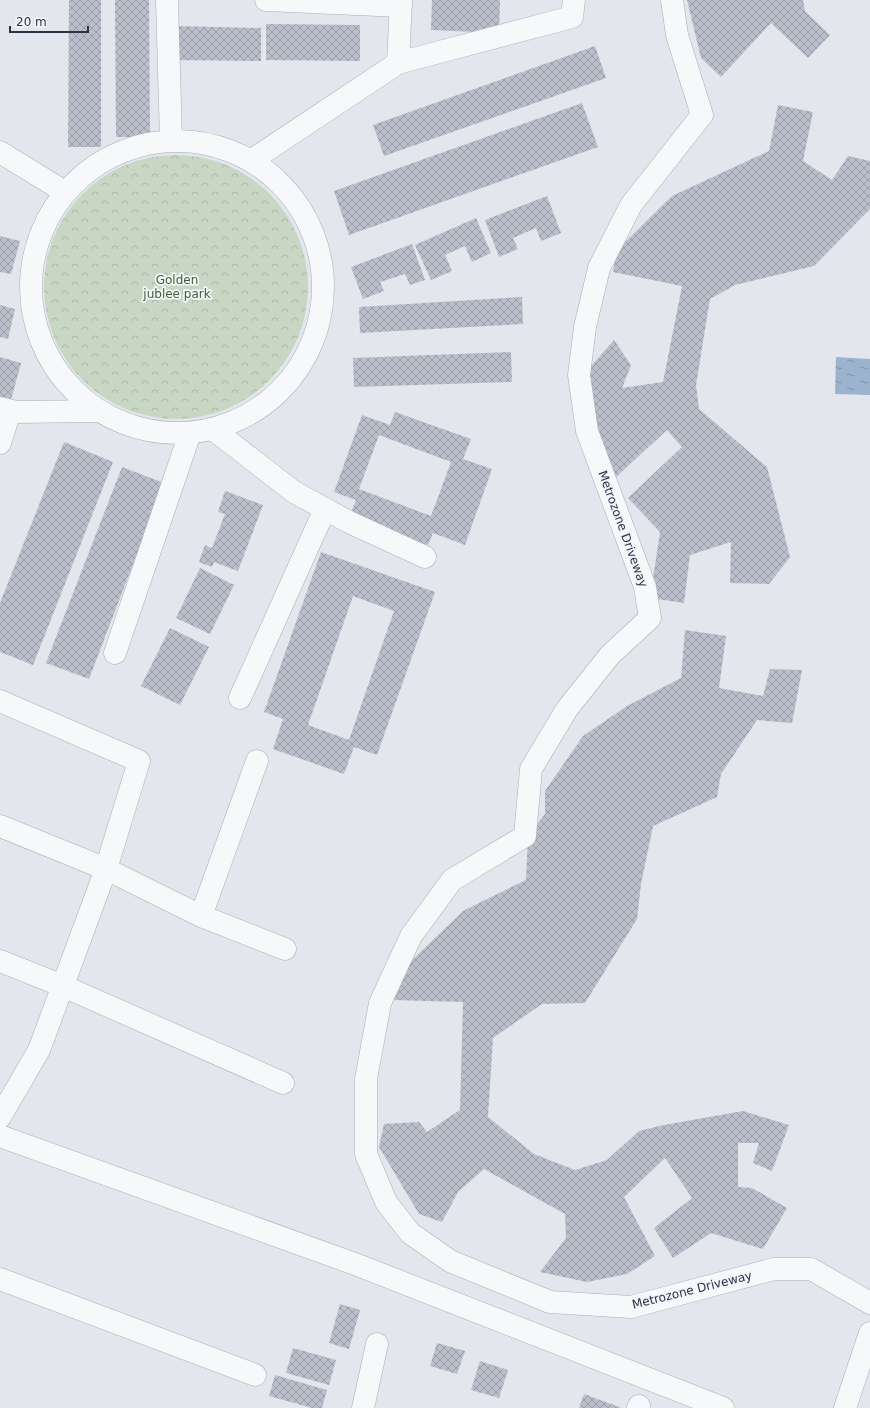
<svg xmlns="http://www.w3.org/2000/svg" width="870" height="1408" font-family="'DejaVu Sans',sans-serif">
	<defs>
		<pattern id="park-crowns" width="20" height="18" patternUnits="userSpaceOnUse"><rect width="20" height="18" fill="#c8d7c3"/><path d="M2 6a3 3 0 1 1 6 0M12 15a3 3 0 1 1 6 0" fill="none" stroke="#acb9a9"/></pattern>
		<pattern id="water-ripples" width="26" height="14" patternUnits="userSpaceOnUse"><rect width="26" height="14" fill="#9bb3cf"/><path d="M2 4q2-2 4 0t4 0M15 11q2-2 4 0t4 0" fill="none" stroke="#7e92aa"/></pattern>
		<pattern id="building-cross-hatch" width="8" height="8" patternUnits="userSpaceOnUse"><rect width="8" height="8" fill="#babfcb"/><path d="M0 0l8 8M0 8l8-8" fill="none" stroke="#979ca7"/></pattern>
	</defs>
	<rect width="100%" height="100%" fill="#e3e6ec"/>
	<path fill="url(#park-crowns)" d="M44 287a132 132 0 1 1 264 0a132 132 0 1 1-264 0Z"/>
	<path fill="url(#water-ripples)" d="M836,357L870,359V395L835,394Z"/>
	<path fill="url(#building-cross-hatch)" fill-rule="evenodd" d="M69,0H101V147H68Z
		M115,0H149L150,137H116Z
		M432,0H500L499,33L431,30Z
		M687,0H803L805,11L830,35L808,58L771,23L721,77L701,58Z
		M266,24L360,25V61L266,60Z
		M174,26L261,28V61L174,60Z
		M595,46L606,78L384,156L373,125Z
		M582,103L598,147L349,235L334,191Z
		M778,105L813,112L803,161L832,180L848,156L870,161V209L814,266L735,285L710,299L696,385L699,409L767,467L790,557L769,584L730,583L731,542L690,555L684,603L650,598L660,532L628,498L682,447L667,430L615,478L601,451L586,372L614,340L631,365L622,388L663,382L682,286L613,272L617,250L672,196L769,151Z
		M547,196L561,233L541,241L536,228L513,238L518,249L499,257L485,220Z
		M476,218L491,253L472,262L465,246L445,255L452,271L431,280L415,245Z
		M0,236L20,241L11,274L0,272Z
		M412,244L425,280L410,285L405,274L380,282L384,291L363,299L351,267Z
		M522,297L523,324L360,333L359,307Z
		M0,305L15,309L8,339L0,337Z
		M511,352L512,382L354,387L353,358Z
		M0,357L21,363L11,400L0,397Z
		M395,412L471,439L463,459L492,469L465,545L433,533L428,545L349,517L356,500L334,492L362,415L390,425ZM379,435L451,462L431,516L359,489Z
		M64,442L113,462L33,665L0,652V603Z
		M122,467L164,483L89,679L46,663Z
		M225,491L263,505L238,571L214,562L212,567L199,562L205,545L212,548L225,514L218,512Z
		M321,552L435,592L377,755L354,747L344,774L273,749L283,719L264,712ZM353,596L394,611L349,740L308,725Z
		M200,568L234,585L210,634L176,618Z
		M170,628L209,647L180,705L141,686Z
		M685,630L726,636L719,688L763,696L770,669L802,670L792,723L757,720L721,774L717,797L653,826L641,884L637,919L585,1003L542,1004L493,1038L488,1117L534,1154L575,1170L607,1160L639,1131L664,1125L743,1111L789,1125L772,1171L753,1163L759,1143H738V1187L752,1188L787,1208L763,1249L711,1233L673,1258L654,1228L692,1198L665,1158L624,1197L655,1256L627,1274L587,1282L540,1272L566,1238L565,1214L484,1169L458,1192L442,1222L419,1214L379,1147L384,1124L419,1122L427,1132L460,1110L463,1002L393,1000L404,968L463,911L526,880L528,836L545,814V791L583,736L627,706L681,678Z
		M340,1304L360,1310L349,1349L329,1343Z
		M437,1343L465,1351L457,1374L430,1366Z
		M293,1348L336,1360L329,1385L286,1373Z
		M480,1361L508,1370L499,1398L471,1390Z
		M275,1375L327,1390L322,1408H312L269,1396Z
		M584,1394L622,1408H579Z"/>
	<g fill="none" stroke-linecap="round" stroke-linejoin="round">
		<defs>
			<path id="minor" d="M167,0L171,140
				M266,0L401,6
				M672,0L677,35L702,115L631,205L599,268L585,327L579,375L587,431L645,587L650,618L610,655L567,709L531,769L525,836L452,880L411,936L380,1003L366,1079V1154L386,1202L410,1233L450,1261L550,1302L631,1307L774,1269H811L870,1303
				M398,63L401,0
				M31 287a146 146 0 1 1 292 0a146 146 0 1 1-292 0Z
				M0,152L65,192
				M252,160L398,63L572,17L574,0
				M0,408L16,412L98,411
				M214,430L294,492L349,522L425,557
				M0,443L10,411
				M115,653L189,436
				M240,698L325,509
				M0,701L139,761L106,869L39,1050L0,1117
				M0,826L106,869L201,916L285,949
				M201,916L257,761
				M0,961L63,986L283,1083
				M0,1136L355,1264L723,1408
				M0,1279L255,1375
				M363,1408L377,1344
				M638,1408L639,1406
				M845,1408L870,1333"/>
		</defs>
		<use href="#minor" stroke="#a7adb7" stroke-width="23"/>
		<use href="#minor" stroke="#f6f8fa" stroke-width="22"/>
	</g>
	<g text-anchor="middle" stroke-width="3.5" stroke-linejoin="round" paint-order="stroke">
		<g font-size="12" fill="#3d6335" stroke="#f3f6f9">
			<text x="177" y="284">Golden<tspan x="177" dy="14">jublee park</tspan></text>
		</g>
		<g font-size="12" fill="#293346" stroke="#f3f6f9">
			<text transform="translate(623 529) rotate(70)" y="4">Metrozone Driveway</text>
			<text transform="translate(692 1290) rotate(-14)" y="4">Metrozone Driveway</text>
		</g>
	</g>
	<path d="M10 26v6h78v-6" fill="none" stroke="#293346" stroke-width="2"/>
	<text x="16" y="26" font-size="12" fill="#293346" stroke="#f3f6f9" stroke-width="3" paint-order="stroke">20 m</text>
</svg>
